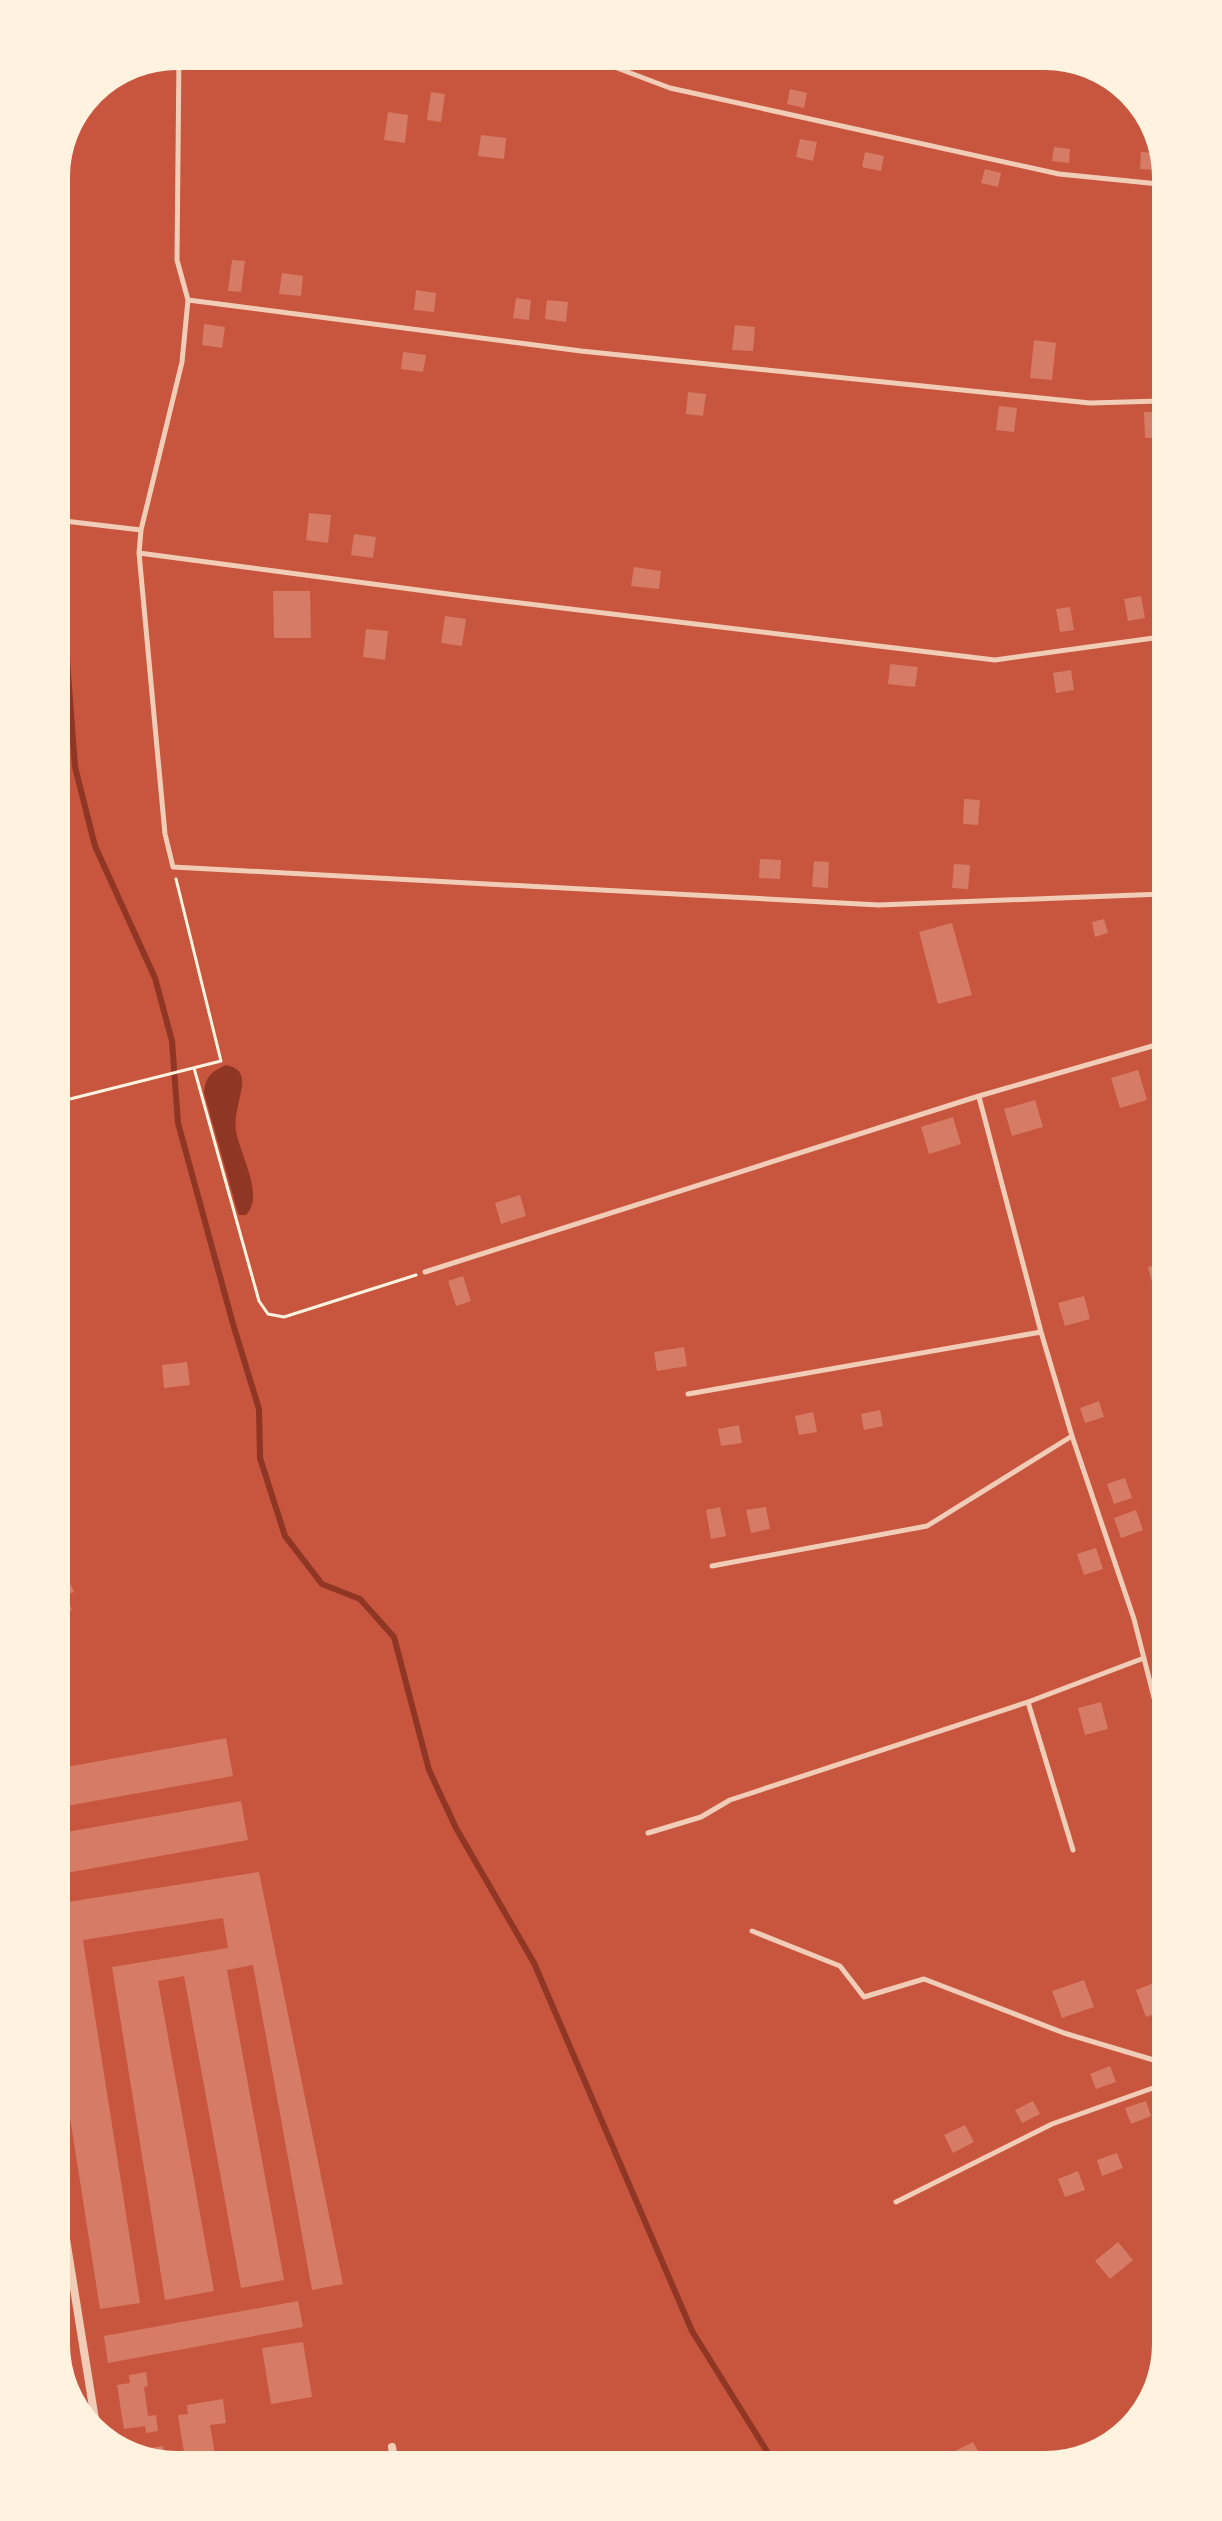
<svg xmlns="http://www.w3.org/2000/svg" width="1222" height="2521" font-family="'Fira Sans Condensed',sans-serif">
	<rect width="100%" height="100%" fill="#c8553d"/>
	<path fill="#8f3625" d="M226,1065C233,1067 238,1068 241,1075C246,1087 233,1111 236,1131C240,1155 265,1196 246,1215H239L237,1210L204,1093C205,1077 212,1071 226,1065Z"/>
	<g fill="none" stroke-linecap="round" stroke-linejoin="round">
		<path stroke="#8f3625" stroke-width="6" d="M56,605L65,632L75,767L95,846L155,978L172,1041L178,1123L233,1324L259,1409L260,1458L285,1536L322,1584L360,1599L394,1637L429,1770L456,1828L534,1963L692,2331L773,2461"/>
	</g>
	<path fill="#d67c66" d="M790,89L807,93L804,108L787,104Z
		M431,92L445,94L441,122L427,120Z
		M388,112L408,115L405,143L384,140Z
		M481,135L506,138L504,159L478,156Z
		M800,139L817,142L813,161L796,157Z
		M1054,147L1070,149L1069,163L1052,161Z
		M865,152L884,156L881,171L862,167Z
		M1141,152L1159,153L1157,170L1140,169Z
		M985,169L1001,173L998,187L981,183Z
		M232,260L245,261L241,292L228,291Z
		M282,273L303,276L301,296L279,294Z
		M416,290L436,293L434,312L414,310Z
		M516,298L531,300L529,320L513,318Z
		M547,300L568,302L566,322L545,319Z
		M204,324L225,327L222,348L202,345Z
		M735,325L755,327L753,351L732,350Z
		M1034,340L1056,343L1052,380L1030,378Z
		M403,352L426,355L423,372L401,369Z
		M688,392L706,394L703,416L686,414Z
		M999,406L1017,408L1014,432L996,430Z
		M1144,412H1160V438H1145Z
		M309,513L331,515L328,543L306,540Z
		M354,534L376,537L373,558L351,555Z
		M634,567L661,571L659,589L631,586Z
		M273,591H310L311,638H274Z
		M1141,596L1145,618L1128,621L1124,599Z
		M1070,607L1074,630L1060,632L1056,609Z
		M445,616L466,619L462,646L441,643Z
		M366,629L388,631L385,660L363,657Z
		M890,664L918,667L915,687L888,684Z
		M1071,670L1074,690L1056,693L1053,673Z
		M964,799L980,800L978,825L963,824Z
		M760,859L781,860L780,879L759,878Z
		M814,861L829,862L828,888L812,887Z
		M954,864L970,865L968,889L952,888Z
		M1104,919L1108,933L1095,937L1092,922Z
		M952,923L972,995L938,1004L919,932Z
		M1138,1070L1147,1100L1120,1108L1111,1078Z
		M1035,1100L1043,1127L1012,1136L1004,1109Z
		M953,1117L961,1144L929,1154L921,1127Z
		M520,1195L526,1216L501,1224L495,1203Z
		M1164,1263V1287L1154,1290L1148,1267Z
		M463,1276L471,1301L456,1306L448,1281Z
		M1084,1296L1090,1319L1065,1326L1058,1303Z
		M684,1347L687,1366L657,1371L654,1352Z
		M187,1362L190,1385L164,1388L162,1365Z
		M1099,1401L1104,1417L1085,1423L1080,1408Z
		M880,1410L883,1426L864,1430L861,1414Z
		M813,1412L817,1432L799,1435L795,1416Z
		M739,1425L742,1443L721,1446L718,1429Z
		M1125,1478L1132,1498L1114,1504L1107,1484Z
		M720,1507L726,1536L711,1539L706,1510Z
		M766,1507L770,1529L751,1533L746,1510Z
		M1136,1510L1143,1530L1121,1538L1114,1518Z
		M1096,1548L1103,1569L1084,1575L1077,1554Z
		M66,1574L74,1592L66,1595L72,1610L60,1615V1577Z
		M1101,1702L1108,1729L1085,1735L1078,1708Z
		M226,1738L233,1776L61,1807V1768Z
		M241,1801L248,1840L61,1874V1833Z
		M259,1872L343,2284L312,2290L253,1965L227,1970L284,2280L241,2288L184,1976L158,1981L214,2291L165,2300L112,1967L228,1948L223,1918L83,1940L140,2303L100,2309L62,2066L61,1903Z
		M1084,1980L1094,2007L1062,2018L1052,1991Z
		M1159,1981L1167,2010L1146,2017L1136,1990Z
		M1110,2066L1116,2082L1096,2089L1090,2074Z
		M1033,2101L1040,2114L1022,2123L1015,2110Z
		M1146,2101L1151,2116L1131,2124L1125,2108Z
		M965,2125L974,2142L953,2153L944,2135Z
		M1117,2153L1123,2168L1102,2176L1097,2160Z
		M1078,2171L1085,2190L1065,2197L1058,2179Z
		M1118,2242L1133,2260L1110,2279L1095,2261Z
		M298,2301L303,2327L108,2363L104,2336Z
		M303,2342L312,2397L271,2404L262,2348Z
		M146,2372L148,2386L144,2387L148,2416L156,2415L158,2431L146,2433L145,2426L124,2429L117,2385L130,2383L129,2375Z
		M223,2399L226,2423L210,2425L217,2466H197L196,2458L185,2459L178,2415L188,2414L187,2405Z
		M973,2442L982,2459H946L945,2456Z
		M163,2446L166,2466L125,2452Z"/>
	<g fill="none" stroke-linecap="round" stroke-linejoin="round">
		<path stroke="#fff3e0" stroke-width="3" d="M194,1068L259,1301L268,1314L284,1317L416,1275
			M58,1102L221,1061L176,879
			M59,1237C63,1269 77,1346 59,1373"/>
		<path stroke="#f1ccb7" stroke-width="5" d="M179,54L177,260L188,300L182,362L141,530L139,553L165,834L173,867L879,905L1162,894
			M580,54L670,88L1059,174L1159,184
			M188,300L581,351L1090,403L1160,401
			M56,520L141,530
			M139,553L471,597L995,660L1161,637
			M979,1097L1041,1332L1072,1436L1134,1619L1166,1745
			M425,1272L979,1096L1163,1043
			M688,1394L1041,1332
			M712,1566L927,1526L1072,1436
			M1028,1702L1073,1850
			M648,1833L701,1817L730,1800L1028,1702L1144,1658
			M752,1931L840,1966L864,1997L924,1979L1064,2033L1167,2064
			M896,2202L1052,2124L1167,2083"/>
		<path stroke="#f1ccb7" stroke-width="8" d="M62,2214L97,2432
			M392,2447L395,2465"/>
	</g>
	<path d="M0 0H1222V2521H0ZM177 68H1045A109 109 0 0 1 1154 177V2344A109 109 0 0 1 1045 2453H177A109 109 0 0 1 68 2344V177A109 109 0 0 1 177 68Z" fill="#fff3e0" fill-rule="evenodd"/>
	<path fill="none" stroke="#fff3e0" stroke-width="4" d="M177 68H1045A109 109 0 0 1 1154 177V2344A109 109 0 0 1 1045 2453H177A109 109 0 0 1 68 2344V177A109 109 0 0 1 177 68Z"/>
</svg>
